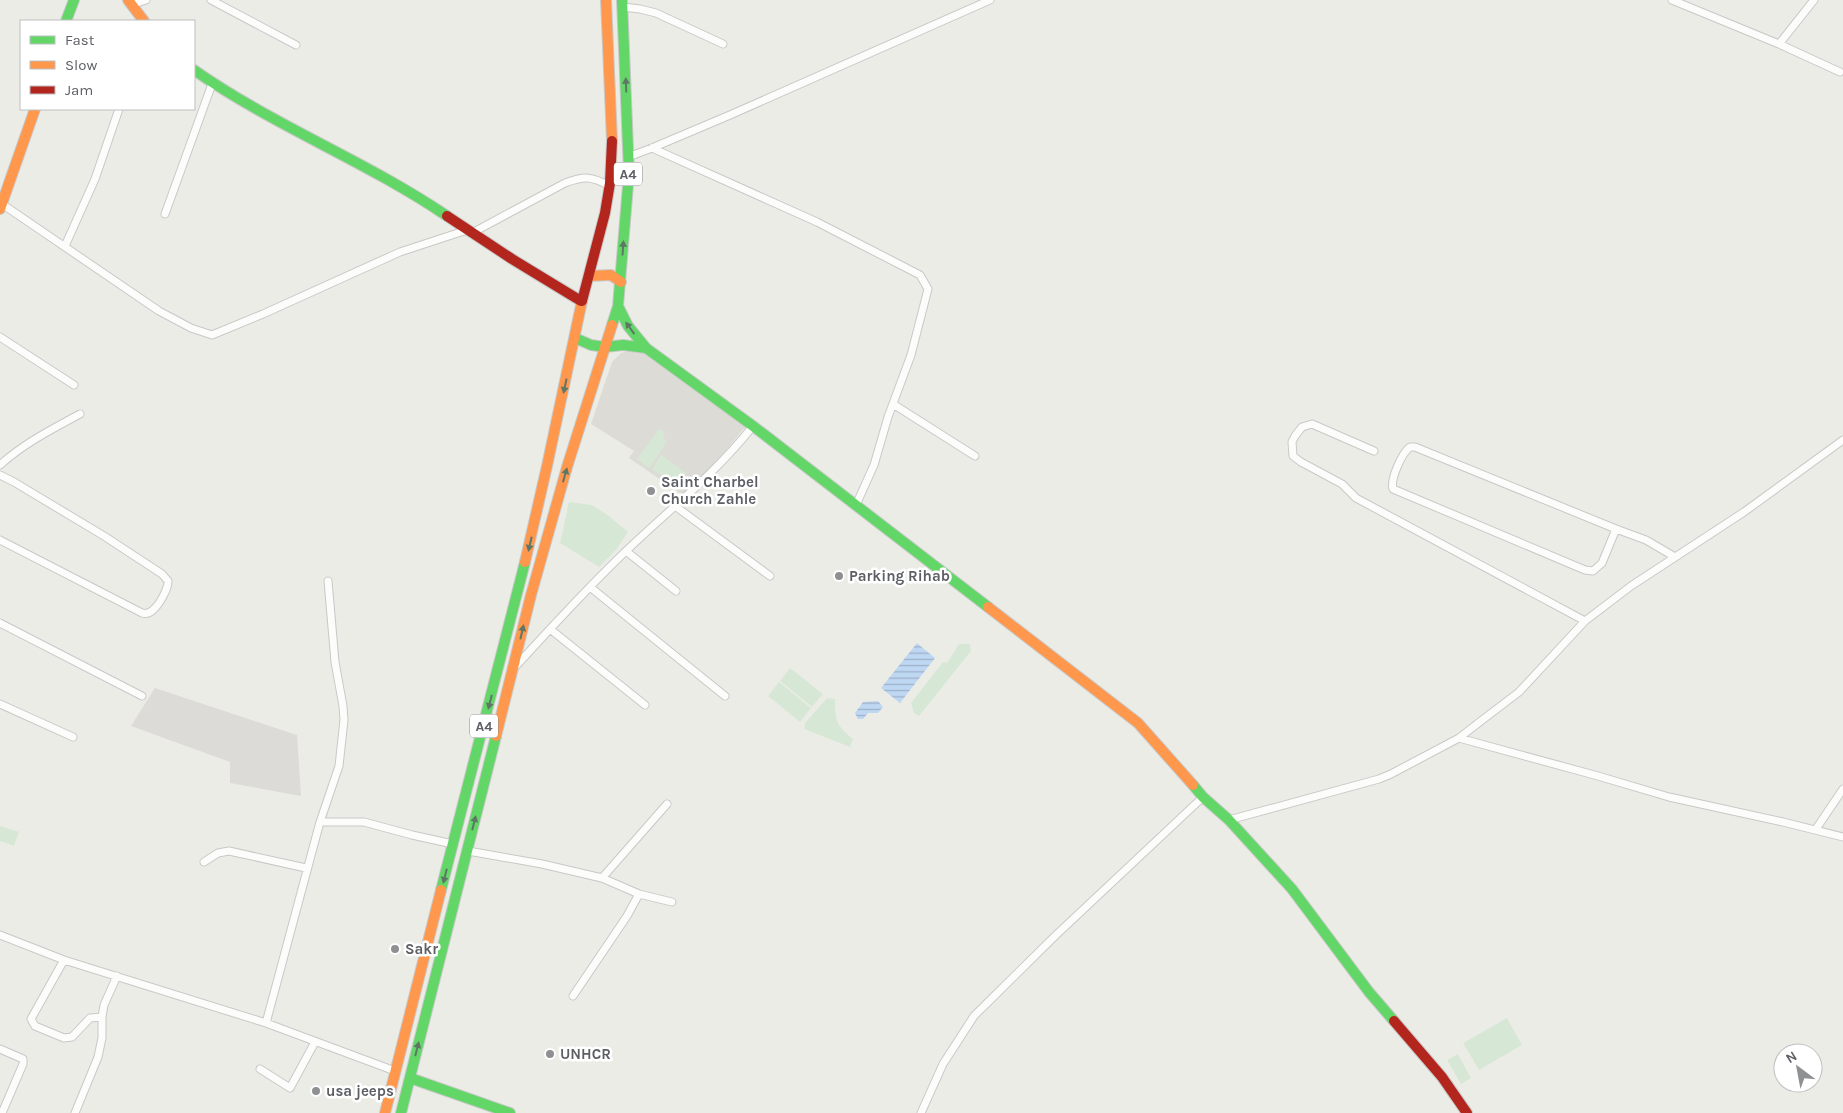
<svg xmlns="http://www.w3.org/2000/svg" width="1843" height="1113" font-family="Karla,sans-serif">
	<defs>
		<pattern id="water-rules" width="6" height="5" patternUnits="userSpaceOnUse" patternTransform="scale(1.25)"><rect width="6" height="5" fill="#bed7f3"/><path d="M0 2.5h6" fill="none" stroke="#9eb2c8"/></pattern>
	</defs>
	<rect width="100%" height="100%" fill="#ecece7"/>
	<path fill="#dcdbd7" d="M155,688L297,735L301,796L230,783V762L131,726Z"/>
	<path fill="#dcdbd6" d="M628,351L643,353L745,427L713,467L683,495L629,458L634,451L591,424L612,362L621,353Z"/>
	<path fill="#d6e8d5" d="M659,429L665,432L663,438L667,442L649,468L637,459Z
		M661,455L686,473L677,486L652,469Z
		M569,502L592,505L609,516L628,532L616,550L599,567L560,543Z
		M959,644H970L971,651L919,716L914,713L911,703L943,662L947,663Z
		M790,668L823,694L812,707L780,681Z
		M779,682L811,708L800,722L768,696Z
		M827,698L835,699C835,720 836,725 853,739L850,747L804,729L805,723Z
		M0,826L19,832L14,846L0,841Z
		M1507,1018L1522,1045L1479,1070L1463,1043Z
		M1458,1054L1471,1078L1461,1084L1447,1060Z"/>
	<path fill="url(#water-rules)" d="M917,643L935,658L900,703L881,688Z
		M878,701L883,707L878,713H868L863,719H858L855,713L863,702Z"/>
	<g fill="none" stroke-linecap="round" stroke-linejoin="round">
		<defs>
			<path id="street" d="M211,0L296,45
				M1672,0L1779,44L1840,72
				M131,5L146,0
				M623,7L640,9L656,13L723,44
				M1779,44L1814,0
				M652,148L817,222L920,275L928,289L911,355L888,417L874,465L856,505
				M628,157L652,148L730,115L990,0
				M2,204L159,311L191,328L212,335L263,314L400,252L467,230
				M165,214L212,84
				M472,233L565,183C584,176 592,176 609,186
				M65,246L95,179L119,109
				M0,337L74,385
				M893,404L975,456
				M1410,447H1415L1616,529L1602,563L1593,571L1585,570L1393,489C1390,479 1402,453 1410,447Z
				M1374,451L1312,424L1302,427L1295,436L1292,442L1293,456L1301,462L1342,484L1356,498L1585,621
				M0,465C23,444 52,429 80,414
				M0,475L14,482L104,536L162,574L168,581C168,589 160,604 153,610C150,613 146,614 142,613L0,540
				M675,506L770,576
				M1616,529L1646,540L1675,557
				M626,551L676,591
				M590,587L725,696
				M0,623L142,696
				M550,629L645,705
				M515,667C551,628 587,588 626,551C669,510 716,473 753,426
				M0,704L73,737
				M1459,738L1598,776L1669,797L1783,822L1843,837
				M1229,820L1379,779L1391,774L1459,738L1477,724L1519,692L1585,621L1631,586L1744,512L1843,440
				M320,822L339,766L344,720L343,706L335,662L328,581
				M1816,829L1843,789
				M468,851L542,864L602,878L639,894L672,902
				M204,862L218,853L229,851L306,868
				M602,878L667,804
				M0,935L64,960L266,1023L395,1071
				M64,960L31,1019L35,1026L64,1038L72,1037L90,1018L102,1017
				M573,996L627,916L639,894
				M266,1023L320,822H364L412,835L453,844
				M0,1049L23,1059V1064L2,1113
				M260,1069L290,1088L315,1042
				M75,1113L98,1057L102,1038V1017L104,1005L117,976
				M921,1113L943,1064L974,1016L1055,936L1203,797"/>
			<path id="fast" d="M66,21L74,0
				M194,70C274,126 366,161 447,216
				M618,306L628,326L646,348L753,426L988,607
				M612,325L618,306L629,173L622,0
				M575,338L591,345L605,347
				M605,347L623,345L646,348
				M1193,785L1203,797L1229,820L1292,889L1369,992L1394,1021
				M441,890L525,562
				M410,1078L510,1113
				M401,1113L496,736"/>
			<path id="slow" d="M128,0L144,21
				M606,0L612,141
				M0,209L35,109
				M589,276L611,275L621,282
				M525,562L547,466L582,301
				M988,607L1138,723L1193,785
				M496,736L531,595L567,467L612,325
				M385,1113L441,890"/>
			<path id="jam" d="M447,216L512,259L581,301
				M582,301L605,213L610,183L612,141
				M1394,1021L1442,1077L1467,1113"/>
		</defs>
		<use href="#street" stroke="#c8c8c8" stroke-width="9"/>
		<use href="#fast" stroke="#c9c9c9" stroke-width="12"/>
		<use href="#slow" stroke="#c9c9c9" stroke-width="12"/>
		<use href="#jam" stroke="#c9c9c9" stroke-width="12"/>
		<use href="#street" stroke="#fcfcfb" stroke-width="7"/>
		<use href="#fast" stroke="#63d668" stroke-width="10"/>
		<use href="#slow" stroke="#ff974d" stroke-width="10"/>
		<use href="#jam" stroke="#b3261e" stroke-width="10"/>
	</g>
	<defs><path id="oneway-solid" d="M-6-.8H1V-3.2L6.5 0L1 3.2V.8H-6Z" transform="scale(1.25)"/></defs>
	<g fill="#5e7765">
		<use href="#oneway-solid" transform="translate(626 85) rotate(-92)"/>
		<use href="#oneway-solid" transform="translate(623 248) rotate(-86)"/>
		<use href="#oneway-solid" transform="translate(630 328) rotate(-126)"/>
		<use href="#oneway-solid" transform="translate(565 386) rotate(102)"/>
		<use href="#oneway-solid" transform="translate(565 475) rotate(-74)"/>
		<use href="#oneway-solid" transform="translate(530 544) rotate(103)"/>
		<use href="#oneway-solid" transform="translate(522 632) rotate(-77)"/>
		<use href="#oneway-solid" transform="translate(490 702) rotate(104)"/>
		<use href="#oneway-solid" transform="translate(474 823) rotate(-76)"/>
		<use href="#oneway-solid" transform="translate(445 876) rotate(104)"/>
		<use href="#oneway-solid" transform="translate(417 1049) rotate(-76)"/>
	</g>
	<g fill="#8f9092" stroke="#fff" stroke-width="2">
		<circle cx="651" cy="491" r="5"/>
		<circle cx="839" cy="576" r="5"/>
		<circle cx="395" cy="949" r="5"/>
		<circle cx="550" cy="1054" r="5"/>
		<circle cx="316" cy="1091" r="5"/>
	</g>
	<g text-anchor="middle" stroke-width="5" stroke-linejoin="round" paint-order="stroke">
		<g fill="#fff" stroke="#8e8f92" stroke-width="1">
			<rect x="614" y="162.5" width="28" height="23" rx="4"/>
			<rect x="470" y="714.5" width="28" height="23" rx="4"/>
		</g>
		<g font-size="14" font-weight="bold" fill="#5d5f64">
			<text x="628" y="179">A4</text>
			<text x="484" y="731">A4</text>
		</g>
		<g font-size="15" font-weight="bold" fill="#5d5f64" stroke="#fff" text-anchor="start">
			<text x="661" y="487">Saint Charbel<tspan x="661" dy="17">Church Zahle</tspan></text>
			<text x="849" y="581">Parking Rihab</text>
			<text x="405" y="954">Sakr</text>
			<text x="560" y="1059">UNHCR</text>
			<text x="326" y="1096">usa jeeps</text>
		</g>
	</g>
	<rect x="20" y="20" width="175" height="90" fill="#ffffff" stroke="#bebfc1"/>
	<rect x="30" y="36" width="25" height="8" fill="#63d668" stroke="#bebfc1"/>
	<text x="65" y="45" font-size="15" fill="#5d5f64">Fast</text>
	<rect x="30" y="61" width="25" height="8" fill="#ff974d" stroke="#bebfc1"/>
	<text x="65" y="70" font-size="15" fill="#5d5f64">Slow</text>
	<rect x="30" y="86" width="25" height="8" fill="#b3261e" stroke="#bebfc1"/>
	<text x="65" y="95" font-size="15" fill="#5d5f64">Jam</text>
	<g transform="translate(1798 1068) rotate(328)"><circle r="24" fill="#ffffff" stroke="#bebfc1"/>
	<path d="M0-4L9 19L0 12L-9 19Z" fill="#8f9092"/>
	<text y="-8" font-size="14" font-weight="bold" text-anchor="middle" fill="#5d5f64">N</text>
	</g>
</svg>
